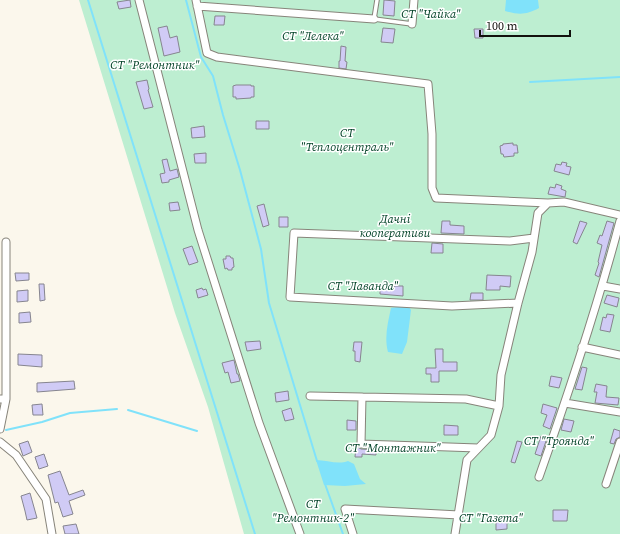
<svg xmlns="http://www.w3.org/2000/svg" width="620" height="534" font-family="'Source Serif 4',serif">
	<rect width="100%" height="100%" fill="#fbf7ec"/>
	<path fill="#bdeed1" d="M79,0H620V534H244L208,407L175,313Z"/>
	<path fill="#80e2fa" d="M506,0H538L539,8C526,15 519,15 505,11Z
		M398,307H409L411,310L407,342L402,354L388,352C384,337 388,322 391,308Z
		M316,460C327,460 338,465 348,461L354,464L360,479L366,484L345,486L324,485Z"/>
	<g fill="none" stroke-linecap="round" stroke-linejoin="round">
		<path stroke="#80e2fa" stroke-width="2" d="M88,0L255,534
			M186,0L201,57L213,76L223,115L240,170L261,249L269,303L317,461
			M530,82L620,77
			M128,410L197,431
			M6,430L42,422L70,413L117,409
			M325,484L343,534"/>
	</g>
	<path fill="#d0cbf5" stroke="#86858f" d="M130,0L131,7L119,9L117,2Z
		M384,0L395,1L394,16L383,15Z
		M215,16H225L224,25H214Z
		M167,26L170,38L177,36L180,52L164,56L158,28Z
		M383,28L395,29L393,43L381,42Z
		M474,29H483V38H475Z
		M341,46L346,47L345,61L347,62L346,69L339,68V61H340Z
		M147,80L149,89L148,90L153,107L144,109L136,82Z
		M236,85H251V86H254V97H251V98L236,99V97H233V86Z
		M256,121H269V129H256Z
		M204,126L205,137L192,138L191,128Z
		M513,143V145H517L518,153H514V156L504,157L503,154H501L500,146L503,145V144Z
		M206,153V163H195L194,154Z
		M167,159L170,171L177,169L179,177L169,180V182L162,183L160,174L165,173L162,160Z
		M562,162L567,163L566,166L571,167L569,175L554,171L556,164L561,165Z
		M556,184L562,186L561,189L566,191L565,197L548,194L550,187L555,188Z
		M178,202L180,210L170,211L169,203Z
		M264,204L269,225L263,227L257,206Z
		M279,217H288V227H279Z
		M442,221H450V225L464,226V234L441,233Z
		M580,221L587,223L577,244L573,242Z
		M607,221L614,223L599,277L595,275L599,263L598,262L602,245L597,243L600,235L602,236Z
		M432,243L443,244V253H431Z
		M192,246L198,262L189,265L183,249Z
		M226,256H230L231,258H233L234,267L232,268V270H228L227,268L225,269L223,259H226Z
		M15,273H29V280L16,281Z
		M487,275L511,276L510,287L500,286V290H486Z
		M39,284H44L45,300L40,301Z
		M394,286H403V296L380,294V287L394,288Z
		M202,288L203,290L206,289L208,295L198,298L196,290Z
		M28,290V301L17,302V291Z
		M471,293H483V300H470Z
		M607,295L619,298L617,307L604,303Z
		M30,312L31,322L19,323V313Z
		M607,314L614,315L610,332L600,330L603,317L606,318Z
		M260,341L261,349L247,351L245,342Z
		M354,342H362L360,362L355,361V351H353Z
		M435,349H443V362H457V371H439V382H431V374H426V368H436Z
		M18,354L42,355V367L18,365Z
		M234,360L237,374H238L240,381L231,383L228,372L225,373L222,363Z
		M582,367L587,368L582,390L575,389Z
		M551,376L562,378L559,388L549,386Z
		M74,381L75,389L37,392V383Z
		M596,384L607,386L606,397L619,398L618,405L595,403L597,392H594Z
		M288,391L289,400L276,402L275,393Z
		M42,404L43,415H33L32,405Z
		M543,404L557,408L550,429L543,426L547,415L541,413Z
		M291,408L294,419L285,421L282,411Z
		M564,419L574,421L571,432L561,430Z
		M347,420L356,421V430H347Z
		M444,425L458,426V435H444Z
		M614,429L620,431V437L616,439L614,444L610,443Z
		M541,436L547,438L541,456L535,454Z
		M28,441L32,452L23,456L19,444Z
		M517,441L522,442L515,463L511,462Z
		M356,446L361,449L376,450V455L362,454V457H355Z
		M44,454L48,466L39,469L35,457Z
		M60,471L69,495L83,490L85,495L69,501L73,514L63,517L58,502L55,503L48,475Z
		M30,493L37,518L27,520L25,511L21,496Z
		M553,510H568L567,521H553Z
		M496,518H507V529L496,530Z
		M76,524L79,534H65L63,526Z"/>
	<g fill="none" stroke-linecap="round" stroke-linejoin="round">
		<defs>
			<path id="lane" d="M377,0L374,19L412,24"/>
			<path id="street" d="M139,0L198,230L259,423L300,534
				M196,0L207,53L217,57L428,84L432,134V188L436,198L548,203
				M197,6L374,19
				M412,24L414,0
				M603,286L620,289
				M518,303L452,306L290,297L294,233L510,241L534,238
				M582,347L620,355
				M310,396L466,399L499,406
				M362,397L361,444L478,448
				M0,399H6L0,429
				M6,399V242
				M565,403L620,412
				M0,442L16,455L46,499L52,534
				M539,477C569,392 597,308 620,221
				M606,484L620,442
				M353,534L345,509L459,515
				M455,534L467,460L491,435L499,406L501,375L518,303L532,252L538,213L548,203L564,202L620,215"/>
		</defs>
		<use href="#lane" stroke="#87847a" stroke-width="5.5"/>
		<use href="#street" stroke="#87847a" stroke-width="9"/>
		<use href="#lane" stroke="#fff" stroke-width="3.5"/>
		<use href="#street" stroke="#fff" stroke-width="7"/>
	</g>
	<g text-anchor="middle" stroke-width="3" stroke-linejoin="round" paint-order="stroke">
		<g font-size="12" font-style="italic" fill="#044429" stroke="#fff">
			<text x="431" y="18">СТ "Чайка"</text>
			<text x="313" y="40">СТ "Лелека"</text>
			<text x="155" y="69">СТ "Ремонтник"</text>
			<text x="347" y="137">СТ<tspan x="347" dy="14">"Теплоцентраль"</tspan></text>
			<text x="395" y="223">Дачні<tspan x="395" dy="14">кооперативи</tspan></text>
			<text x="363" y="290">СТ "Лаванда"</text>
			<text x="559" y="445">СТ "Троянда"</text>
			<text x="393" y="452">СТ "Монтажник"</text>
			<text x="313" y="508">СТ<tspan x="313" dy="14">"Ремонтник-2"</tspan></text>
			<text x="491" y="522">СТ "Газета"</text>
		</g>
	</g>
	<path d="M480 30v6h90v-6" fill="none" stroke="#12110d" stroke-width="2"/>
	<text x="486" y="30" font-size="12" fill="#12110d" stroke="#ffffff" stroke-width="3" paint-order="stroke">100 m</text>
</svg>
